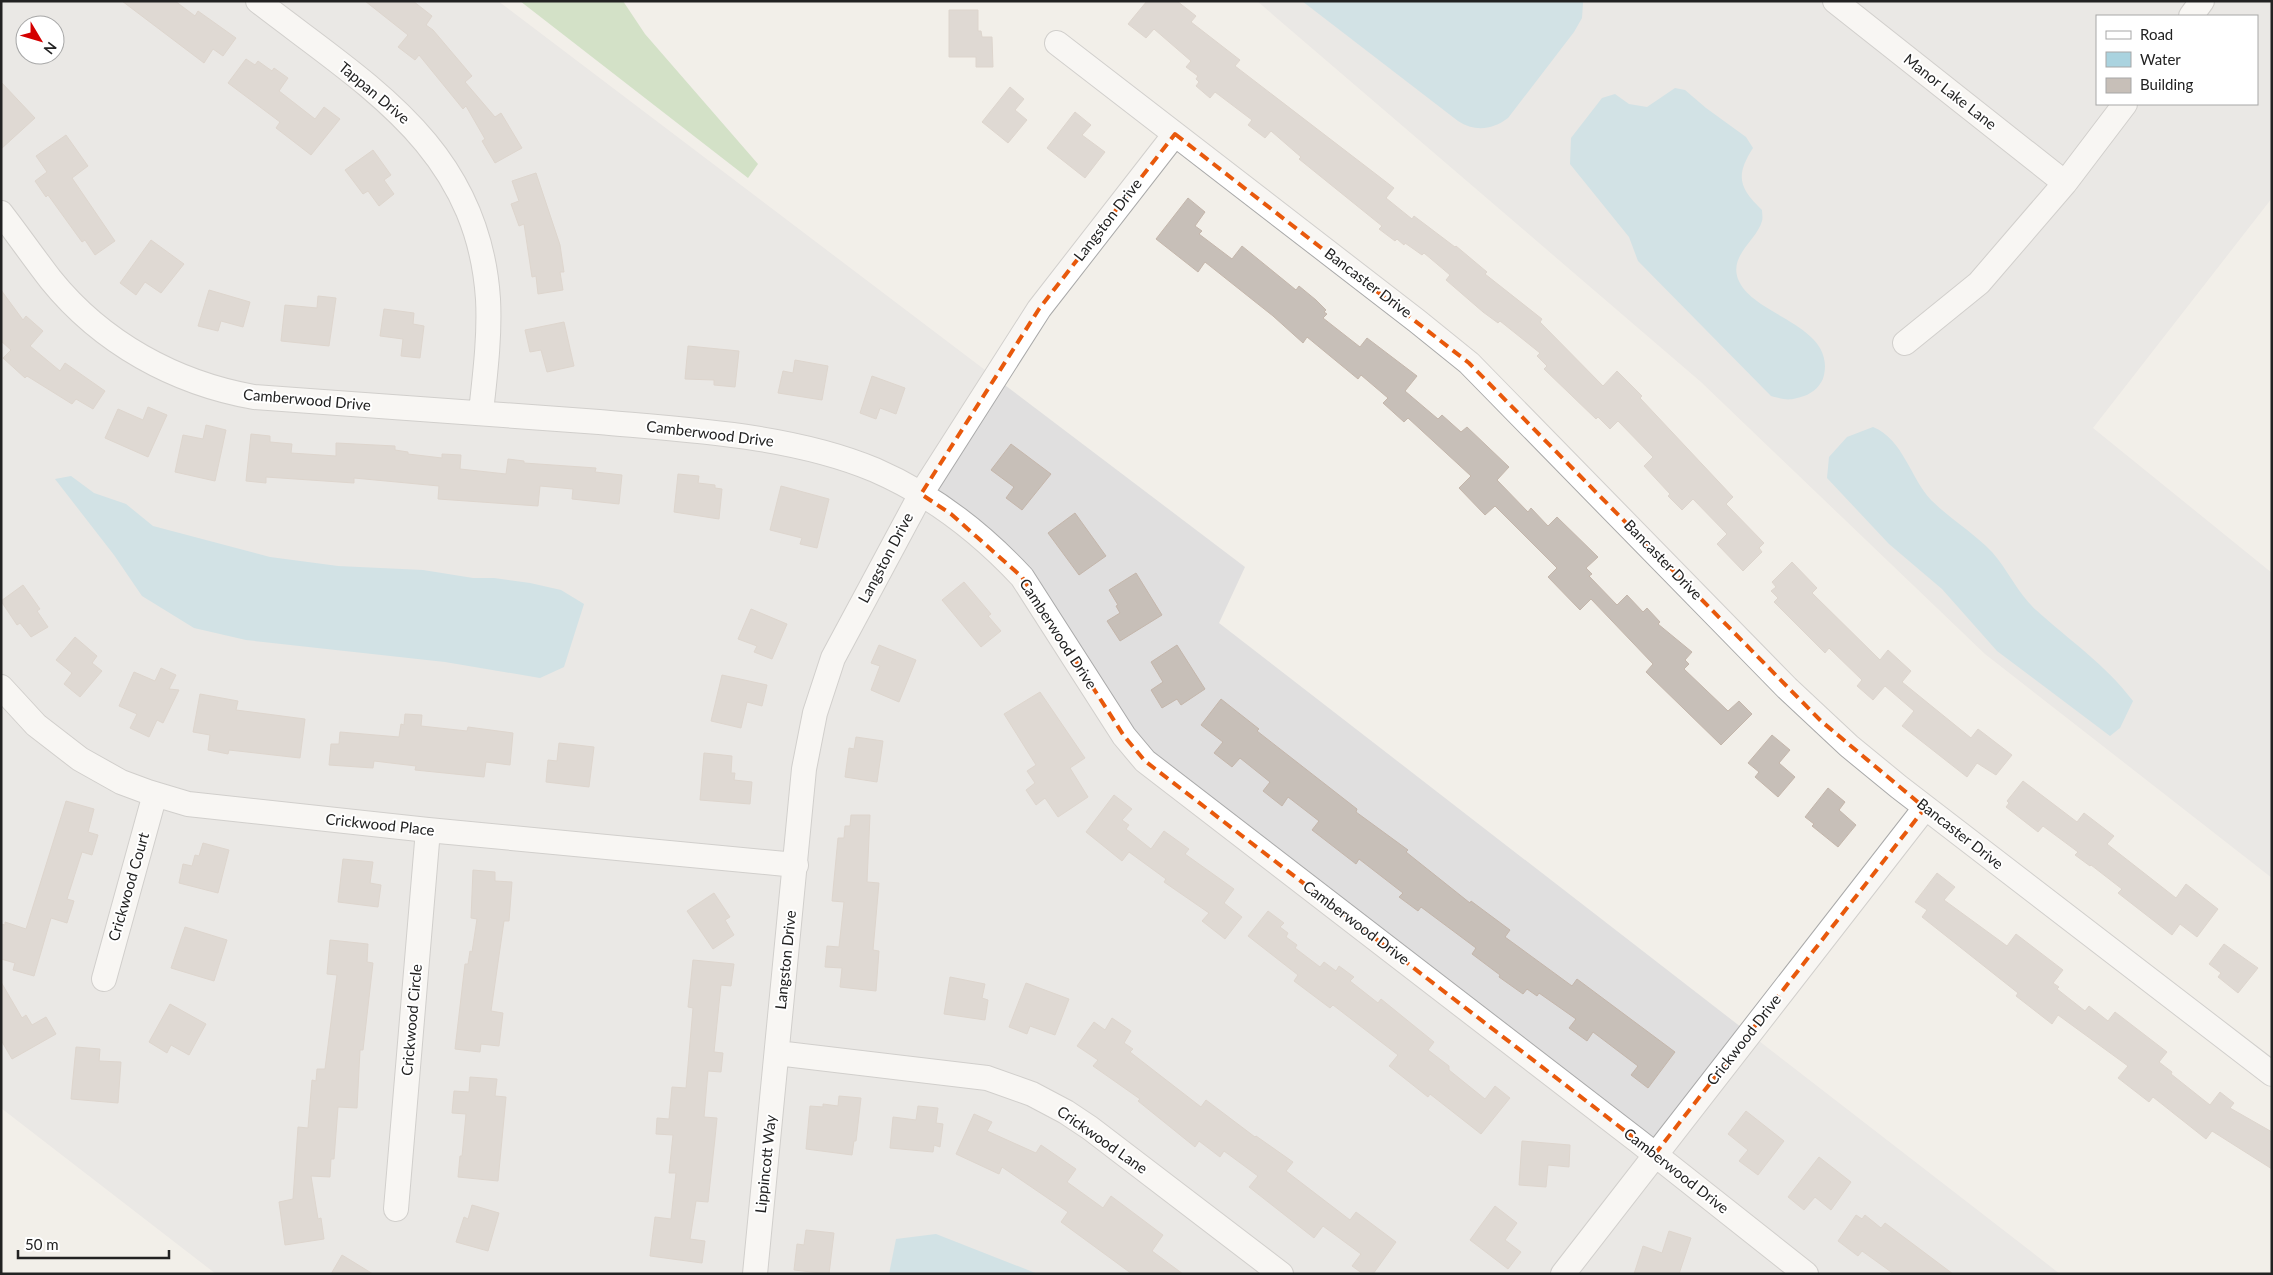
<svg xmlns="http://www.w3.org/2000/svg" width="2273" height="1275" font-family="Lato,sans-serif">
	<rect width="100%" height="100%" fill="#f2efe9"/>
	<path fill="#e0dfdf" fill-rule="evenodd" d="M1,1H498L1245,567L1219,623L2060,1274H216L1,1108ZM25,25H55V55H25Z
		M1257,1H2272V198L2093,428L2272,573V878L1985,654L1701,382ZM2097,16H2257V104H2097Z"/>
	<path fill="#add19e" d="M520,1H623L645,34L758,164L748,178Z"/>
	<path fill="#aad3df" d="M1302,1H1582L1583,3L1582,18L1574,32L1508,118C1492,130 1475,132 1458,121Z
		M1675,88L1685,90L1706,108L1746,137L1753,148C1735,176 1739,188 1762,210C1762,213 1763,218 1762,221C1757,240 1729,255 1738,279C1752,316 1835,324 1824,375C1822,385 1813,393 1804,396C1789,401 1786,400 1771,396L1638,261L1629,237L1570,164L1571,138L1602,98L1615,94L1629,104L1647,107Z
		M1873,427C1903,439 1911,479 1931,500C1950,519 1974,533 1992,552C2008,570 2018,594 2036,610C2069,640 2106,665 2133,701L2120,728L2110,736L1997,651L1942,589L1889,544L1827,478L1829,457L1847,437Z
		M71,476L94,493L126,504L153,526L270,557L338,566L423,570L473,578H494L530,583L561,590L584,604L564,667L540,678L445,662L246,640L194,628L142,596L114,555L55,479Z
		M936,1234L1038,1274H889L896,1239Z"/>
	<path fill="#c7bfb8" stroke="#c4b6ab" d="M122,1H175L195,16L198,11L236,38L223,56L213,49L204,63Z
		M365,1H413L432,16L426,25L433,30L472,76L465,82L495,117L501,113L522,148L495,163L482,141L485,139L466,106L463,109L419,55L415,60L398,47L408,35Z
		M1147,1H1177L1196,16L1191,22L1240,60L1235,66L1394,188L1386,198L1412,219L1414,216L1455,247L1456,246L1487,272L1485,274L1542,319L1540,322L1603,386L1617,371L1642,396L1640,398L1733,497L1726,504L1764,543L1759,548L1762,552L1743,571L1717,544L1727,534L1693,499L1682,510L1668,496L1670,494L1644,466L1653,457L1618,421L1610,429L1598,417L1596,419L1544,369L1547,366L1537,356L1540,353L1500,321L1498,323L1483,312L1446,280L1450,275L1424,253L1422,255L1405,243L1404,245L1397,239L1395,241L1379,229L1382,226L1299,159L1301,157L1271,131L1265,138L1248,125L1252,120L1215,92L1210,98L1196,86L1199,82L1196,79L1198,76L1186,67L1191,61L1154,29L1146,38L1128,24Z
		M949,10H978V31H981L982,37H992L993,67H976V57H949Z
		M246,59L255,65L258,61L272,71L274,68L288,78L279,91L315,119L324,107L340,119L311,155L276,128L280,122L228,83Z
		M1,82L35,118L1,149Z
		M1010,87L1024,99L1015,110L1027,120L1008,143L982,122Z
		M1075,112L1091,125L1082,135L1105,152L1085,178L1047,148Z
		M66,135L88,166L72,178L115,241L95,255L85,240L82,242L48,195L46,197L35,181L47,172L36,156Z
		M373,150L391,175L384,180L394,194L379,206L368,191L363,194L345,170Z
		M536,173L560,245L564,272H560L563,290L538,294L536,276L532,277L524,224L519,226L511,204L519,201L512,181Z
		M1188,198L1205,212L1195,226L1202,231L1199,234L1232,259L1242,246L1296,290L1299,286L1316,300L1326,310L1324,312L1327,314L1323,318L1360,347L1367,338L1417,376L1405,391L1438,419L1442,415L1461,432L1467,427L1509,467L1497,480L1528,512L1531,508L1548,526L1557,517L1598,557L1586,568L1592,574L1589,576L1617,605L1627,595L1643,612L1647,608L1660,622L1658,624L1692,652L1685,660L1689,664L1684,669L1728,711L1739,701L1752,714L1721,745L1646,672L1653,664L1591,599L1580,610L1548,577L1557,568L1495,506L1485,515L1459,488L1471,476L1408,418L1404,422L1383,403L1388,398L1361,375L1358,379L1307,337L1303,343L1273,316L1205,262L1198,272L1156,239Z
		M151,240L184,264L161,293L145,282L136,295L120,283Z
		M1,290L23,320L26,316L43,331L30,346L60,371L65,363L105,391L93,409L76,399L72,404L27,376L25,378L3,358L11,350L1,341Z
		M209,290L250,302L243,327L221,321L218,331L198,326Z
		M318,296L336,298L329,346L281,341L285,305L317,308Z
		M384,309L414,313L413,324L424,326L420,358L401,356L403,339L380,336Z
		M564,322L574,366L547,372L541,350L530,352L525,330Z
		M688,346L739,351L735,387L714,385V380L685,379Z
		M795,360L828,366L822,400L778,393L783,371L793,373Z
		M872,376L905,388L896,414L880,408L876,419L860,413Z
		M148,407L167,415L148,457L105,438L118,409L143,420Z
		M206,425L226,430L215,481L175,472L183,435L203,439Z
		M251,434L270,436V442L292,444L291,453L336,456V443L395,446V450L408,452V454L442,458V454L461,455L460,469L506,474L508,459L524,461V463L596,468L595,472L622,475L619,504L572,499L573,489L540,486L538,506L438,499L439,486L354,478V483L266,477V483L246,481Z
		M1011,444L1051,474L1022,510L1006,498L1014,487L991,470Z
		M678,474L699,476L698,483L715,485V488L722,489L719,519L674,512Z
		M781,486L829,499L817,548L800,544L802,538L770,530Z
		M1075,513L1106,556L1079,575L1048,533Z
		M1792,562L1817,588L1812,593L1880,660L1888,650L1911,671L1902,682L1971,738L1978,729L2012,755L1996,775L1977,763L1967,777L1902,726L1914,711L1885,686L1873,700L1857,686L1862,680L1829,648L1825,653L1774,602L1778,598L1771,591L1776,587L1772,582Z
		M1136,573L1162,615L1120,641L1107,621L1120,613L1116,606L1118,605L1109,590Z
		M964,582L991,614L988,616L1001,631L981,647L942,600Z
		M23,585L40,609L37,611L48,627L31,637L20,623L17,625L1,601Z
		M751,609L787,624L772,659L754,652L757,646L738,639Z
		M75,637L97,656L92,663L102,671L80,697L64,684L72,673L56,660Z
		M879,645L916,660L899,702L871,690L880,666L871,663Z
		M1177,645L1205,689L1181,705L1177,699L1162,708L1151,690L1163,682L1151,662Z
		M161,668L176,675L169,689L179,690L163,723L157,720L149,737L130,728L137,714L119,706L134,672L155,681Z
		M722,675L767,685L762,706L747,702L741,728L711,721Z
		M1040,692L1085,758L1070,768L1088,797L1058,817L1045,798L1036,805L1026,790L1035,783L1027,771L1036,765L1004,714Z
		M200,694L238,701L236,710L305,719L300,758L229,750L228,754L208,750L210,735L193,732Z
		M1221,699L1259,729L1257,731L1357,809L1356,812L1408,850L1406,852L1470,903L1471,901L1510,930L1505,937L1572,986L1577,979L1675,1052L1648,1088L1631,1075L1638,1066L1626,1057L1593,1032L1587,1041L1569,1028L1576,1019L1539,993L1537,996L1527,989L1523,994L1499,977L1500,975L1472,954L1476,948L1421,907L1418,911L1399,897L1403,893L1359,859L1356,864L1312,830L1319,821L1288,797L1282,806L1263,791L1270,782L1240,758L1232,767L1214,753L1223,742L1201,725Z
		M405,714L422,715L421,726L467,731L468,727L513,733L510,765L486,762L484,777L415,770L416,766L374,761L373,768L329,765L331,744H339L340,732L399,737L401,724L404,725Z
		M1772,735L1790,750L1779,763L1795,777L1778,797L1755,777L1759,772L1748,763Z
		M856,737L883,741L877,782L845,777L849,748L854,749Z
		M559,743L594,747L589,787L546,782L548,760L557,761Z
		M704,753L732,756L731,773H735L734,780L752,782L750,804L700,800Z
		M2023,781L2077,822L2084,813L2114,836L2107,844L2176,898L2186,884L2218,909L2197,937L2180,924L2172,935L2118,893L2122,889L2091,865L2090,866L2075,855L2078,852L2043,826L2038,832L2006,807L2009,803L2007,801Z
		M1828,788L1845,802L1839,810L1856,825L1838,847L1812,826L1814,824L1805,817Z
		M1114,795L1132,809L1122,820L1129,825L1126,829L1151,849L1164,831L1189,849L1185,854L1234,889L1224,903L1242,917L1225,939L1202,921L1209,913L1164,882L1166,879L1129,852L1122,861L1086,832Z
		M66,801L94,809L88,832L98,835L92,855L82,852L67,899L74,901L67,923L51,918L34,976L13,970L15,963L1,959V924L5,925V922L26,929Z
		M851,815H870L867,882L879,883L873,950L879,951L876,991L840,987L842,968L825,967L827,946L839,947L844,902L832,901L838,838H844L845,826H850Z
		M203,843L229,850L218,893L179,883L183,864L192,866L195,855L199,856Z
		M343,859L373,862L370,883L381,885L378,907L338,902Z
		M473,870L495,872V881L512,882L509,921H504L491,1011L503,1013L499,1046L481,1044L480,1052L455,1049L465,964H468L470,951L472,952L477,919L471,918Z
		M1937,873L1955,887L1944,900L2007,946L2016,934L2063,970L2053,983L2059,987L2057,989L2085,1011L2089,1006L2108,1021L2115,1012L2167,1052L2159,1062L2172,1072L2171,1074L2210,1105L2220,1092L2234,1103L2230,1108L2272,1132V1169L2212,1131L2206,1139L2153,1097L2149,1102L2118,1078L2128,1066L2058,1015L2052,1024L2016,996L2018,993L1922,917L1927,910L1915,902Z
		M714,893L730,917L725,920L734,935L713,949L687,911Z
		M1268,911L1284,923L1280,927L1288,933L1286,937L1297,945L1295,948L1320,967L1324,962L1336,971L1339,966L1354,977L1350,981L1378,1003L1381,999L1434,1042L1428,1050L1449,1066V1070L1485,1099L1495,1086L1510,1098L1481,1134L1430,1094L1428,1097L1389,1066L1398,1055L1333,1005L1330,1008L1294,981L1298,975L1248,936Z
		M185,927L227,940L214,981L171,968Z
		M330,940L368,944L367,962L373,963L363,1050H360L357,1108L338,1107L334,1159H331L330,1177L311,1176L318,1219L321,1218L324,1239L285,1245L279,1202L293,1199L298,1127L308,1128L312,1080L316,1081L317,1069H325L337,975L327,974Z
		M2224,944L2258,968L2238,993L2218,977L2221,973L2209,964Z
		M693,960L734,964L731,986L721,985L714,1052L723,1053L721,1072L708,1071L704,1117L717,1118L715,1138L708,1202L696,1201L690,1239L705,1241L702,1263L650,1256L655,1217L671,1219L676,1173H669L673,1135L656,1134L657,1118L669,1119L672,1087L686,1088L693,1008L688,1007Z
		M950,977L985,984L982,998L988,1000L985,1020L944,1014Z
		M1,982L22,1018L26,1015L32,1025L46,1017L56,1034L12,1059L1,1040Z
		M1026,983L1069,999L1055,1035L1030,1026L1027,1034L1009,1027Z
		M170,1004L206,1024L189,1055L171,1045L167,1053L149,1042Z
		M1112,1018L1131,1031L1124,1043L1133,1049L1130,1052L1201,1107L1206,1100L1255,1137L1256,1136L1293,1162L1286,1171L1350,1220L1356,1212L1396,1242L1373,1274H1363L1352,1266L1361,1254L1323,1226L1314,1238L1249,1187L1258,1176L1224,1151L1220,1157L1199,1141L1195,1147L1138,1101L1140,1099L1093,1066L1098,1060L1077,1046L1094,1022L1105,1030Z
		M76,1047L100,1049L99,1061L121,1062L118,1103L71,1099Z
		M470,1077L497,1079L495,1096L506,1097L498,1181L458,1177L460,1156H462L466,1114L452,1113L454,1091L469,1092Z
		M839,1096L861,1098L856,1141H854L852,1155L806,1149L810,1106L823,1107V1104L838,1106Z
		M918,1106L938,1108L936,1123L943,1124L940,1147L934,1145L933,1152L890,1148L893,1117L916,1120Z
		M1746,1111L1784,1141L1758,1175L1739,1161L1748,1150L1728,1134Z
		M974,1114L992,1122L987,1131L1036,1153L1041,1145L1076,1169L1067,1182L1103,1208L1111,1196L1163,1235L1152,1251L1183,1274H1132L1061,1222L1068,1212L1002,1167L999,1174L956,1154Z
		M1522,1141L1570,1145L1569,1167L1548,1165L1546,1187L1519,1185Z
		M1819,1157L1851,1182L1831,1210L1815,1197L1804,1210L1788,1197Z
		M472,1205L499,1213L488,1251L456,1242L464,1217L468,1219Z
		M1495,1206L1517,1223L1505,1240L1521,1252L1508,1269L1470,1240Z
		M1856,1215L1862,1219L1865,1215L1881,1228L1885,1223L1953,1274H1894L1862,1251L1858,1256L1838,1241Z
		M806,1230L834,1233L829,1274L794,1270L797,1244L804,1245Z
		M1669,1231L1691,1238L1679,1274H1634L1643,1246L1662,1253Z
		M342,1255L373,1274H331Z"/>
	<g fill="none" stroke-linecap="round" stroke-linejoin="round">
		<defs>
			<path id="minor" d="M258,1C366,85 478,147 488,299C490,336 485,375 481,412
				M1835,1L2065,183
				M2191,16L2202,1
				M1057,43L1417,321L1469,363L1787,688L1849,746L1899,787L2272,1074
				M1,213C18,235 34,258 51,280C102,343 175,383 254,397C369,405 484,413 599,422C688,430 792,435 875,470C930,494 981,533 1022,577L1124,736L1145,761L1638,1141L1806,1274
				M1905,343L1979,283L2065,183L2125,104
				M1,687L36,725L80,759L121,782L148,792L188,804L428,830L796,865
				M104,979L155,794
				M777,1053L987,1078L1032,1094L1066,1112L1090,1128L1281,1274
				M396,1209L428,830
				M755,1274L804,769L815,713L833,658L921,494L1039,309L1175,134
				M1563,1274L1925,808"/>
		</defs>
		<use href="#minor" stroke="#a9a9a9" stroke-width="26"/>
		<use href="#minor" stroke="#fff" stroke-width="24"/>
	</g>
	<path d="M0 0H2273V1275H0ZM1175,134L1469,363L1821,721L1925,808L1655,1154L1145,761L1124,736L1022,577L951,514L921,494L1039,309Z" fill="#f2efe9" fill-opacity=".55" fill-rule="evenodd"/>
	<path fill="none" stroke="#e8590c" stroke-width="4" stroke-dasharray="10 6" stroke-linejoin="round" d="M1175,134L1469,363L1821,721L1925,808L1655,1154L1145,761L1124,736L1022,577L951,514L921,494L1039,309Z"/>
	<g text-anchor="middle" stroke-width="4" stroke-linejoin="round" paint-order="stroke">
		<g font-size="15" fill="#222" stroke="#fff">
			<text transform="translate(1950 92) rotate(38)" y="5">Manor Lake Lane</text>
			<text transform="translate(374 93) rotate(40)" y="5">Tappan Drive</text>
			<text transform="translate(1108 220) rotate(-52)" y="5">Langston Drive</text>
			<text transform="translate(1368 283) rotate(37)" y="5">Bancaster Drive</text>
			<text transform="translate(307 400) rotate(5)" y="5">Camberwood Drive</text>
			<text transform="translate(710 434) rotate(7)" y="5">Camberwood Drive</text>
			<text transform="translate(886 558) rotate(-62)" y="5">Langston Drive</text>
			<text transform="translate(1663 560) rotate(46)" y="5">Bancaster Drive</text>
			<text transform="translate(1058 634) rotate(57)" y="5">Camberwood Drive</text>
			<text transform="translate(380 825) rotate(6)" y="5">Crickwood Place</text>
			<text transform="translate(1960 834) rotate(38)" y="5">Bancaster Drive</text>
			<text transform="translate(129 887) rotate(-74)" y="5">Crickwood Court</text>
			<text transform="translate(1356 923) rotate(37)" y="5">Camberwood Drive</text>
			<text transform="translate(786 960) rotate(-84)" y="5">Langston Drive</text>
			<text transform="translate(412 1020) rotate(-85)" y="5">Crickwood Circle</text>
			<text transform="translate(1744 1040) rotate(-52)" y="5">Crickwood Drive</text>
			<text transform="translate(1102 1140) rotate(35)" y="5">Crickwood Lane</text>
			<text transform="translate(766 1164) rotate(-84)" y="5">Lippincott Way</text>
			<text transform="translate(1676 1171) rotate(38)" y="5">Camberwood Drive</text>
		</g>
	</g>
	<rect width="2273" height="1275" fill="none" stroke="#222222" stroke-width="5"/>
	<rect x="2096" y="15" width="162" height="90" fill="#ffffff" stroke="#a7a7a7"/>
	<rect x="2106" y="31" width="25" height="8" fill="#ffffff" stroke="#a7a7a7"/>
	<text x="2140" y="40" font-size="15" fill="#222222">Road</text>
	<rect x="2106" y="52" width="25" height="15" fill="#aad3df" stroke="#a7a7a7"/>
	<text x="2140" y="65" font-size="15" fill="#222222">Water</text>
	<rect x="2106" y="78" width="25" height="15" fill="#c7bfb8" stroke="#a7a7a7"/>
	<text x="2140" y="90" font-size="15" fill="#222222">Building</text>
	<g transform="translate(40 40) rotate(128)"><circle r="24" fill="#ffffff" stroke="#a7a7a7"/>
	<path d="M0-4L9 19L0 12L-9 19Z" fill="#d40000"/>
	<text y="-8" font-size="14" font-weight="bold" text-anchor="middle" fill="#222222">N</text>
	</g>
	<path d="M18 1250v8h151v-8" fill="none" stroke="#222222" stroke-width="2.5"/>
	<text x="25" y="1250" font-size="15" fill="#222222" stroke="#ffffff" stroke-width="4" paint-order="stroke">50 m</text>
</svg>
